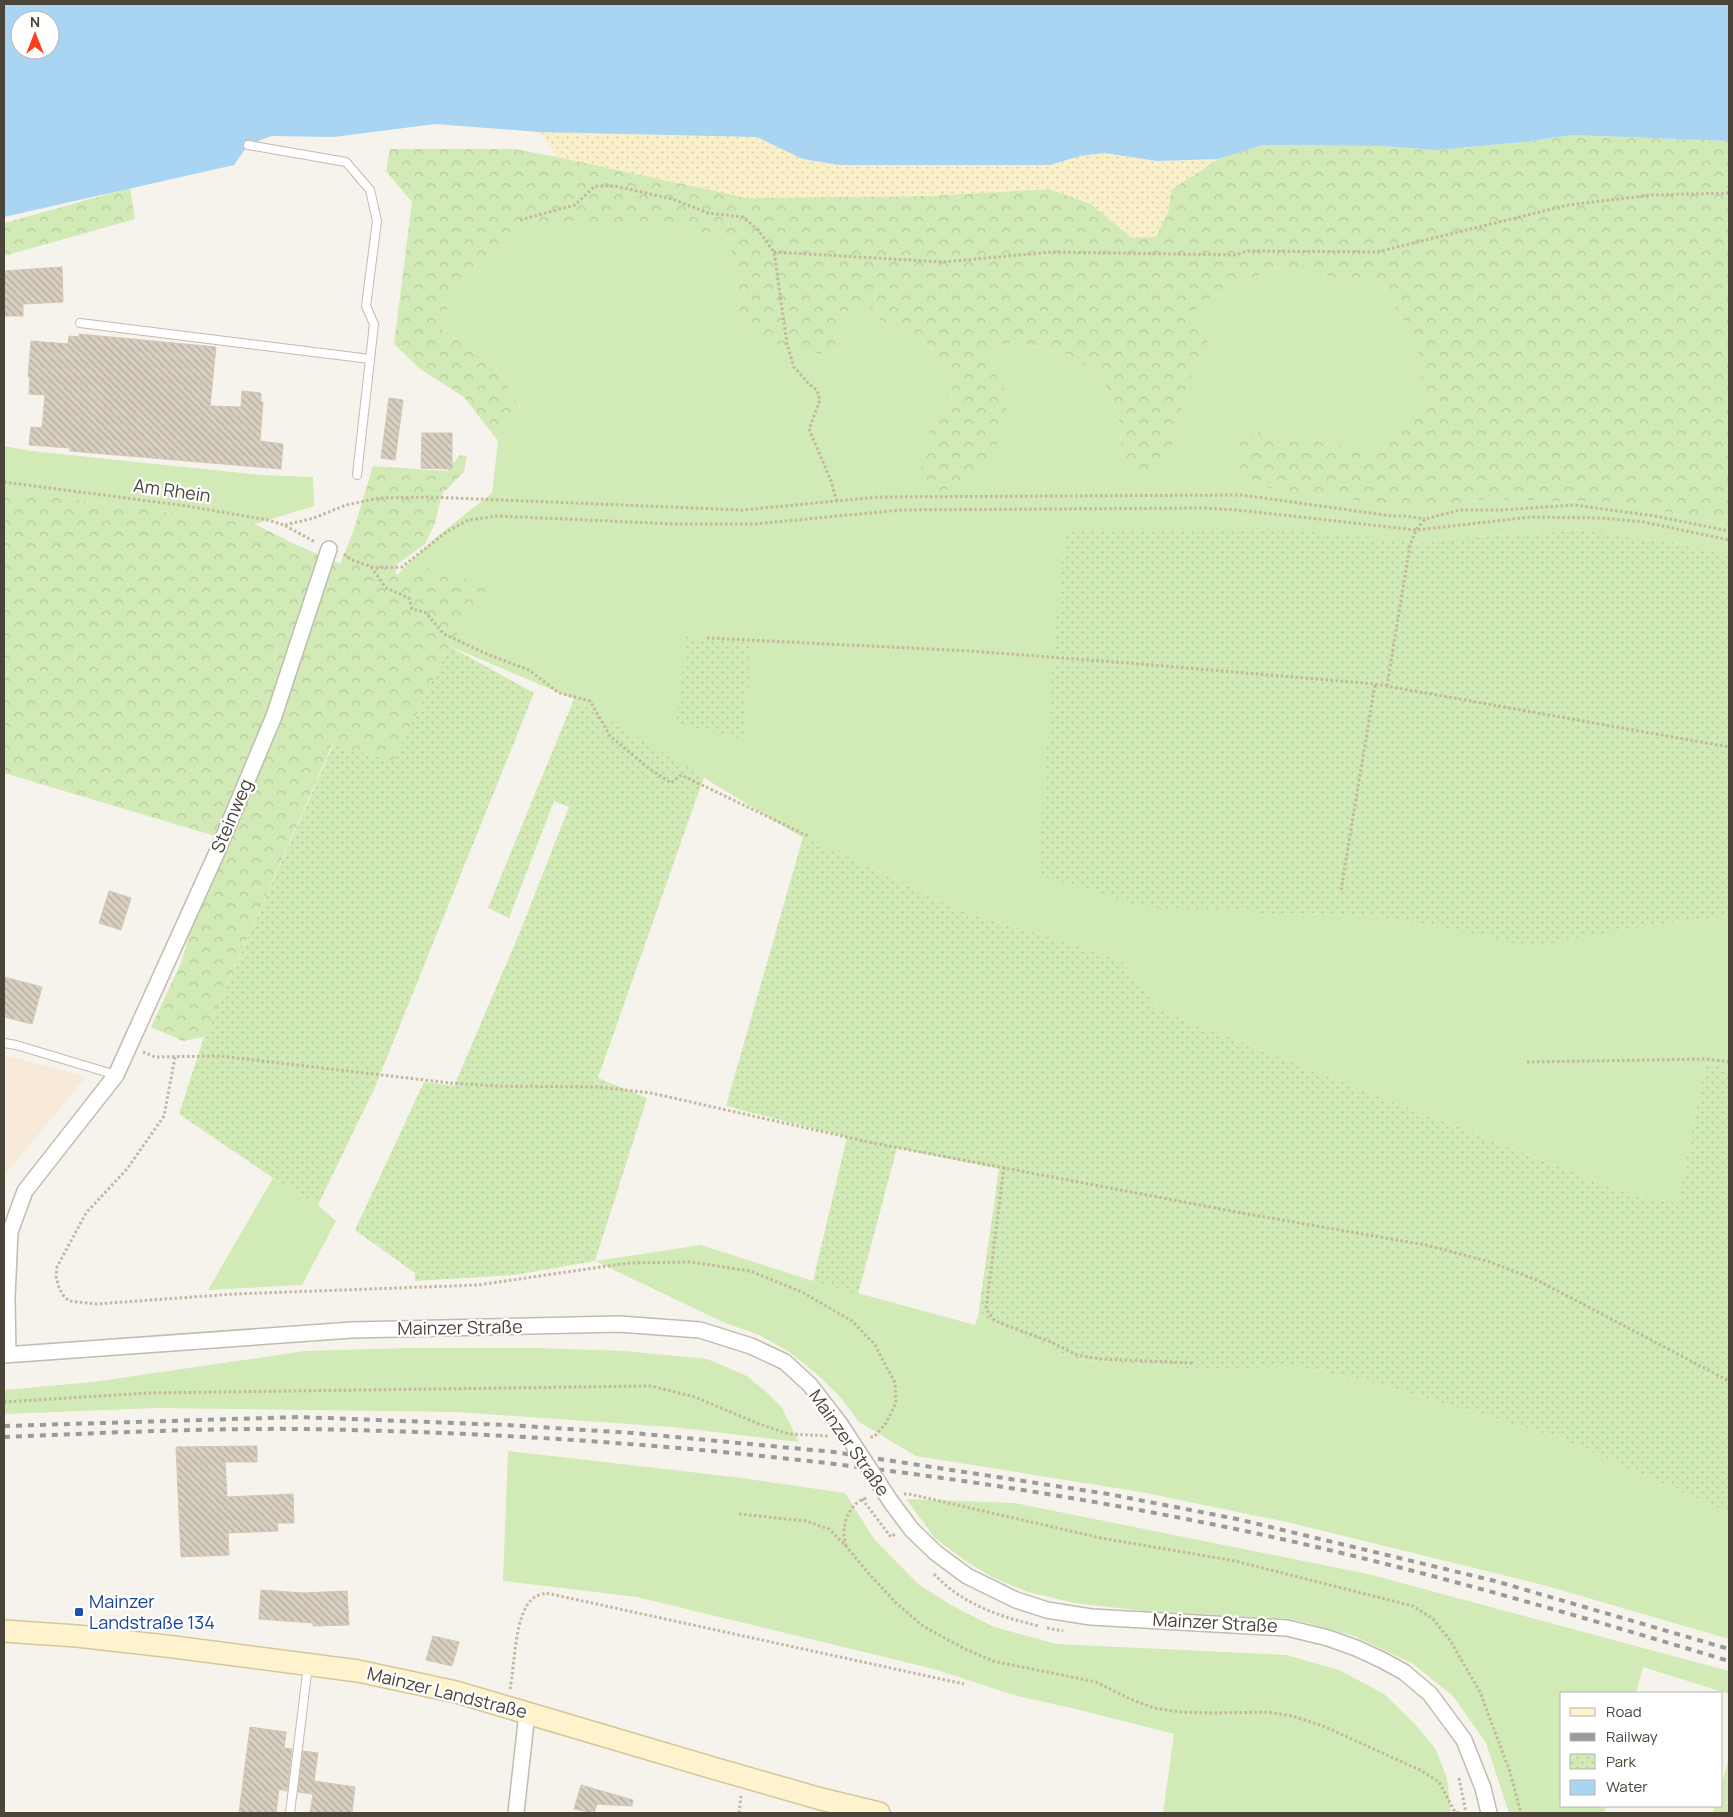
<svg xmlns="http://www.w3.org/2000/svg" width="1733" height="1817" font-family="Manrope,sans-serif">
	<defs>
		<pattern id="forest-crowns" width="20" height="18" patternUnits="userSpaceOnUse" patternTransform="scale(1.25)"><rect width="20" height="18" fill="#d2eab5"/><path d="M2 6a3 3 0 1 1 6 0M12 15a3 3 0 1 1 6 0" fill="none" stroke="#b6ca9c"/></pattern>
		<pattern id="sand-dots" width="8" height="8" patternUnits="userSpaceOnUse" patternTransform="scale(1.25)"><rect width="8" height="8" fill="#f9efc9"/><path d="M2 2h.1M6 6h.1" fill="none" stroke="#d7cead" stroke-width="1.8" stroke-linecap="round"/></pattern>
		<pattern id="park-dots" width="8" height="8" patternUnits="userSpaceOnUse" patternTransform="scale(1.25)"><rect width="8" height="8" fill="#d2eab5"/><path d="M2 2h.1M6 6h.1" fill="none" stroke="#b6ca9c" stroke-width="1.8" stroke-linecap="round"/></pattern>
		<pattern id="building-back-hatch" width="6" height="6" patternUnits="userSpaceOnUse" patternTransform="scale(1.25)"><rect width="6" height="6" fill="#d8cfc1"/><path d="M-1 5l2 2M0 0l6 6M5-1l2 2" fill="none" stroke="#b1aa9e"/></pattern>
	</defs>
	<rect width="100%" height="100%" fill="#f6f3ec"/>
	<path fill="#f7ead8" d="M4,1057L17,1058L83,1076L85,1078L4,1176Z"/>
	<path fill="#d2eab5" d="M535,224H664L729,238L737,283L741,328L833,355L844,320L866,303L884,324L921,338L950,366L952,403L929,433L1008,396L983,355L1014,341L1070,355L1103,380L1118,413L1123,458L1169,459L1188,382L1210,349L1194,305L1237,284L1279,267L1383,287L1417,344L1425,400L1382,451L1259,432L1232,439L1242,484L1407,508L1487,499L1622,503L1729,525V554L1680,544L1586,530L1443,539L1417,544L1403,541L1267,913L1355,914L1438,926H1646L1729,916V1069L1706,1063L1677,1203L1631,1195L1157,1009L1139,982L1120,959L954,908L864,864L803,838L574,699L449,646L487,586L396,576L434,539L492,493L498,441L520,407L495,366L440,328L455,286L495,250Z
		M4,446L31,451L260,475L313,477L314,506L255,524L4,490Z
		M273,1178L318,1205L336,1221L302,1285L208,1290Z
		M701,1245L813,1281L975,1325L978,1316L1075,1359L1195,1369L1297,1367L1371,1382L1560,1438L1729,1513V1639L1547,1586L1287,1522L1141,1492L916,1456L859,1422L842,1399L818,1375L788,1351L759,1335L723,1322L595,1261Z
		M410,1348H536L625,1351L707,1359L747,1376L764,1390L782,1408L799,1442L672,1427L456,1412L156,1408L4,1414V1390L93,1382L305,1351Z
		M508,1451L734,1477L845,1493L874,1539L918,1584L951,1605L994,1627L1056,1644L1286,1655L1339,1670L1384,1694L1415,1724L1435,1748L1447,1778L1451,1813H1163L1174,1734L1076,1709L1017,1696L934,1669L637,1597L503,1581Z
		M906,1499L1015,1503L1368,1574L1729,1671V1694L1643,1667L1636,1693H1562V1806H1606L1604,1813H1509L1486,1743L1453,1696L1412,1663L1354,1636L1292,1619L1144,1611L1075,1603L1028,1592L994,1578L964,1560L935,1538Z
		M1729,1757V1813H1713L1715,1806H1722V1783Z"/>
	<path fill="url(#forest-crowns)" d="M1572,135L1729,141V525L1622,503L1487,499L1407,508L1242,484L1231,439L1259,432L1382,451L1425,400L1417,344L1383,287L1279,267L1237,284L1195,305L1210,349L1188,382L1169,459L1149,478L1123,458L1118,413L1103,380L1070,355L1014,341L984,355L1008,396L1002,437L974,478L935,495L921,472L929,433L952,403L950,366L921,338L884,324L866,303L844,320L833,355L788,350L741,328L737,283L729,238L664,224H535L495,250L455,286L440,328L495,366L520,407L498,441L464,397L420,369L394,344L412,202L386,171L390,149H514L611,167L747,198L926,196L1049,189L1091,204L1132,238L1168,213L1171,190L1218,159L1263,145L1381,146L1437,150L1524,142Z
		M130,188L135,219L4,256V223Z
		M460,455L467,456L464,472L442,494L435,523L425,544L396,565V575L428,568L488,586L449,646L394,762L332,745L204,1037L183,1041L151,1027L182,961L215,836L4,773V490L255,524L290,542L340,564L353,532L373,466L447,471Z"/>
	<path fill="url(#sand-dots)" d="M539,132L757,137L803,159L838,165H1050L1080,156L1105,153L1157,161L1218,159L1171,190L1168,213L1156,237L1132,238L1091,204L1049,189L926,196L747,198L557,157Z"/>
	<path fill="url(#park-dots)" d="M1270,528L1403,541L1417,544L1443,539L1586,530L1680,544L1729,554V916L1646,926L1531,947L1438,926L1355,914L1267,913L1142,907L1038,875L1053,661L1065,530Z
		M686,637L752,643L743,740L676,723Z
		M449,646L534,693L375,1087L318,1205L273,1178L179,1114L204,1037L333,745L394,761Z
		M574,699L704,777L598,1078L647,1098L595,1261L515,1275L415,1281V1273L355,1230L424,1082L454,1086L522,927L569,807L554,801L509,918L488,908Z
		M803,837L864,864L954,908L1120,959L1139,982L1157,1009L1631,1195L1677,1203L1706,1063L1729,1069V1513L1560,1438L1371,1382L1297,1367L1195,1369L1075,1359L978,1316L999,1169L897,1148L858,1294L813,1281L847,1137L726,1106Z"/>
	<path fill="#a9d4f2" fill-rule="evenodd" d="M4,4H1729V141L1572,135L1524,142L1437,150L1381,146L1263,145L1218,159L1157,161L1105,153L1080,156L1050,165H838L803,159L757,137L539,132L435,124L334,137L271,136L248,145L234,165L4,217ZM20,20H50V50H20Z"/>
	<path fill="url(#building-back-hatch)" stroke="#d3c7b4" d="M62,267L63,302L23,304V316H4V271Z
		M79,334L216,347L210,406L241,407L242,391L261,393V402H263L260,441L283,444L281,469L70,451V448L29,445L31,427L42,428L45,395L29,394L30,378L28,377L31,341L68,344L69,336L79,337Z
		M389,398L403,400L395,460L381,458Z
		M422,433H452V469L421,468Z
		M109,891L131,898L121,930L99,923Z
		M4,977L42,987L32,1024L4,1017Z
		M257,1446V1462H225L227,1497L293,1494L294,1523H277L278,1531L228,1533L229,1555L181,1557L176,1447Z
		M261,1590L303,1593L347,1591L349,1625L313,1626V1623L259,1619Z
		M433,1636L459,1642L452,1666L426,1660Z
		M250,1727L286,1732L284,1748L292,1749L287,1791L279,1789L276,1813H239Z
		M303,1751L318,1753L314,1781L355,1787L352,1813H310L313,1794L298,1792Z
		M581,1785L633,1800L632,1806L597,1804L594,1813L574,1809Z"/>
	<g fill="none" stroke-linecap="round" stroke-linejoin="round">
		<defs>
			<path id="service" d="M248,145L346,162L370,190L377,221L366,306L374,324L357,475
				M80,323L370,359
				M4,1043L16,1045L116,1075
				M290,1813L308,1665"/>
			<path id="minor" d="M8,1354L7,1297L10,1232L25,1191L116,1075L218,850L274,716L329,549
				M4,1355L352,1330L619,1324L700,1330L751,1346L785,1362L810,1385L840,1424
				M891,1502L912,1530L936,1553L967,1576L1016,1600L1047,1610L1091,1617L1287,1628L1328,1638L1356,1648L1382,1660L1404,1672L1430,1694L1464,1740L1483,1788L1489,1813
				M516,1813L527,1713"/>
			<path id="secondary" d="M4,1631L77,1636L174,1647L358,1671L456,1692L713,1768L821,1799L879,1813"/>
		</defs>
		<use href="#service" stroke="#c2bbae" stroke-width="10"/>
		<use href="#minor" stroke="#c2bbae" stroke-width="18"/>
		<use href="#secondary" stroke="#d6c79b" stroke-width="24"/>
		<path stroke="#c4b79f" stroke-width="3" stroke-dasharray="2.5 2.5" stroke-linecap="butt" d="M520,220L575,205L595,186H615L672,199L708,213L743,217L758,230L774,252L787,344L794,367L810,385L817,390L820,400L809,429L831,481L837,502
			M774,252L943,262L1052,252L1236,255L1247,251L1377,252L1568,205L1652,195L1729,193
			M4,482L187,506L268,520L284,525L315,542
			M285,525L314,518L346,505L380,498L430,497L743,510L878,497L1242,495L1392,516H1406L1425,519
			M344,554L352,560L375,568L402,567L445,533L468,520L498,516L674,524H755L900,510L1205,508L1238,510L1416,530L1531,517L1601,518L1644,522L1729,540
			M371,567L386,588L409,598L412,609L425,612L444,634L489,655L529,670L559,693L590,701L610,736L647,767L671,783L681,775L808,836
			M707,638L971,651L1128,663L1375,684L1729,747
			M1387,686L1410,545L1416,530L1425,519L1460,510H1502L1574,505L1655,516L1729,531
			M1341,890L1375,684
			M143,1052L155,1057L220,1056L450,1083L497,1086L599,1087L651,1093L873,1143L1242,1213L1426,1245L1490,1262L1539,1281L1729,1381
			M175,1057L164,1116L127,1169L86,1213L57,1267L56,1276L59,1288L63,1295L69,1301L96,1304L234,1294L478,1285L628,1263L691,1262L750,1271L802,1292L852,1321L875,1345L895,1383L896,1403L886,1423L874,1437H868
			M1527,1062L1707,1059L1729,1062
			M1004,1167L986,1309L995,1321L1051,1342L1077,1355L1100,1359L1194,1363
			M4,1402L147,1393L651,1386L695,1397L759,1424L789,1434L829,1436
			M904,1494H909L1101,1538L1235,1561L1413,1606L1433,1619L1450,1640L1480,1692L1510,1772L1521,1813
			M862,1499L891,1537L895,1534
			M739,1514L806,1521L829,1529L846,1546L869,1574L896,1603L923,1626L965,1649L993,1661L1096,1682L1130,1699L1154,1708L1181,1712L1214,1713L1268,1712L1292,1716L1323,1726L1420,1770L1439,1782L1455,1812L1460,1813
			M846,1546C845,1541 843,1534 844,1529C845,1516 855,1499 868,1498
			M934,1574C962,1604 1000,1617 1039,1626
			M1047,1628L1063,1631
			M510,1689C515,1666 514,1610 535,1597C538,1595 543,1594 546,1593L964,1684
			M1459,1778L1466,1813
			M739,1813L741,1796"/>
		<use href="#service" stroke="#fff" stroke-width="8"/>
		<use href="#minor" stroke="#fff" stroke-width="15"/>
		<use href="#secondary" stroke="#fff3cd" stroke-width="21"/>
		<path stroke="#9a9a9a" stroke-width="4" stroke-dasharray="6 6" stroke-linecap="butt" d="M4,1426L299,1417L506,1425L633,1433L834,1452L1108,1494L1237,1519L1495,1581L1729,1649
			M4,1437C103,1433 203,1428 303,1429C619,1434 936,1466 1245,1531C1409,1566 1569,1613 1729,1661"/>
		<defs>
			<path id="minor-bridge" d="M840,1424L891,1502"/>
		</defs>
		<use href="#minor-bridge" stroke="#c2bbae" stroke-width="18" stroke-linecap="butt"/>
		<use href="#minor-bridge" stroke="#fff" stroke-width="15"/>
	</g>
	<rect fill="#1a4fb4" stroke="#fff" stroke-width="2" x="74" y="1607" width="10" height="10" rx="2.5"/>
	<g text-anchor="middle" stroke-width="4.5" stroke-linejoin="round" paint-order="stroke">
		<g font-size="18" fill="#4b4439" stroke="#fff">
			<text transform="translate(172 491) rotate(8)" y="6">Am Rhein</text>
			<text transform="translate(232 816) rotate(-67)" y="6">Steinweg</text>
			<text transform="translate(460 1328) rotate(-1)" y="6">Mainzer Straße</text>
			<text transform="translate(849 1443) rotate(55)" y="6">Mainzer Straße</text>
			<text transform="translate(1215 1623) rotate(3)" y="6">Mainzer Straße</text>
			<text transform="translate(447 1693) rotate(14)" y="6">Mainzer Landstraße</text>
		</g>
		<g font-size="18" fill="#164399" stroke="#fff" text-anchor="start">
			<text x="89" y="1608">Mainzer<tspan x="89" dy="21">Landstraße 134</tspan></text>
		</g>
	</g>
	<rect width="1733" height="1817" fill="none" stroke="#4b4439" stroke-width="10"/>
	<rect x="1560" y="1692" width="162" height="115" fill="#ffffff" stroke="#b7b4b0"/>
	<rect x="1570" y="1708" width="25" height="8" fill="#fff3cd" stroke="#b7b4b0"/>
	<text x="1606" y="1717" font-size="15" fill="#4b4439">Road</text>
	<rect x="1570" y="1733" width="25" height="8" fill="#9a9a9a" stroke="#b7b4b0"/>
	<text x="1606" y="1742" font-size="15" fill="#4b4439">Railway</text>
	<rect x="1570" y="1754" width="25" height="15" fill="url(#park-dots)" stroke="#b7b4b0"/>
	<text x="1606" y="1767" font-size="15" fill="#4b4439">Park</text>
	<rect x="1570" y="1780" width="25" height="15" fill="#a9d4f2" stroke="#b7b4b0"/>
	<text x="1606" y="1792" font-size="15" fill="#4b4439">Water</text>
	<g transform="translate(35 35)"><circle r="24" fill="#ffffff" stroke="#b7b4b0"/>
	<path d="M0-4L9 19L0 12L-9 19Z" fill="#fc3f1d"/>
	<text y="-8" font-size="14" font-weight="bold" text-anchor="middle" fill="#4b4439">N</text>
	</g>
</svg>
